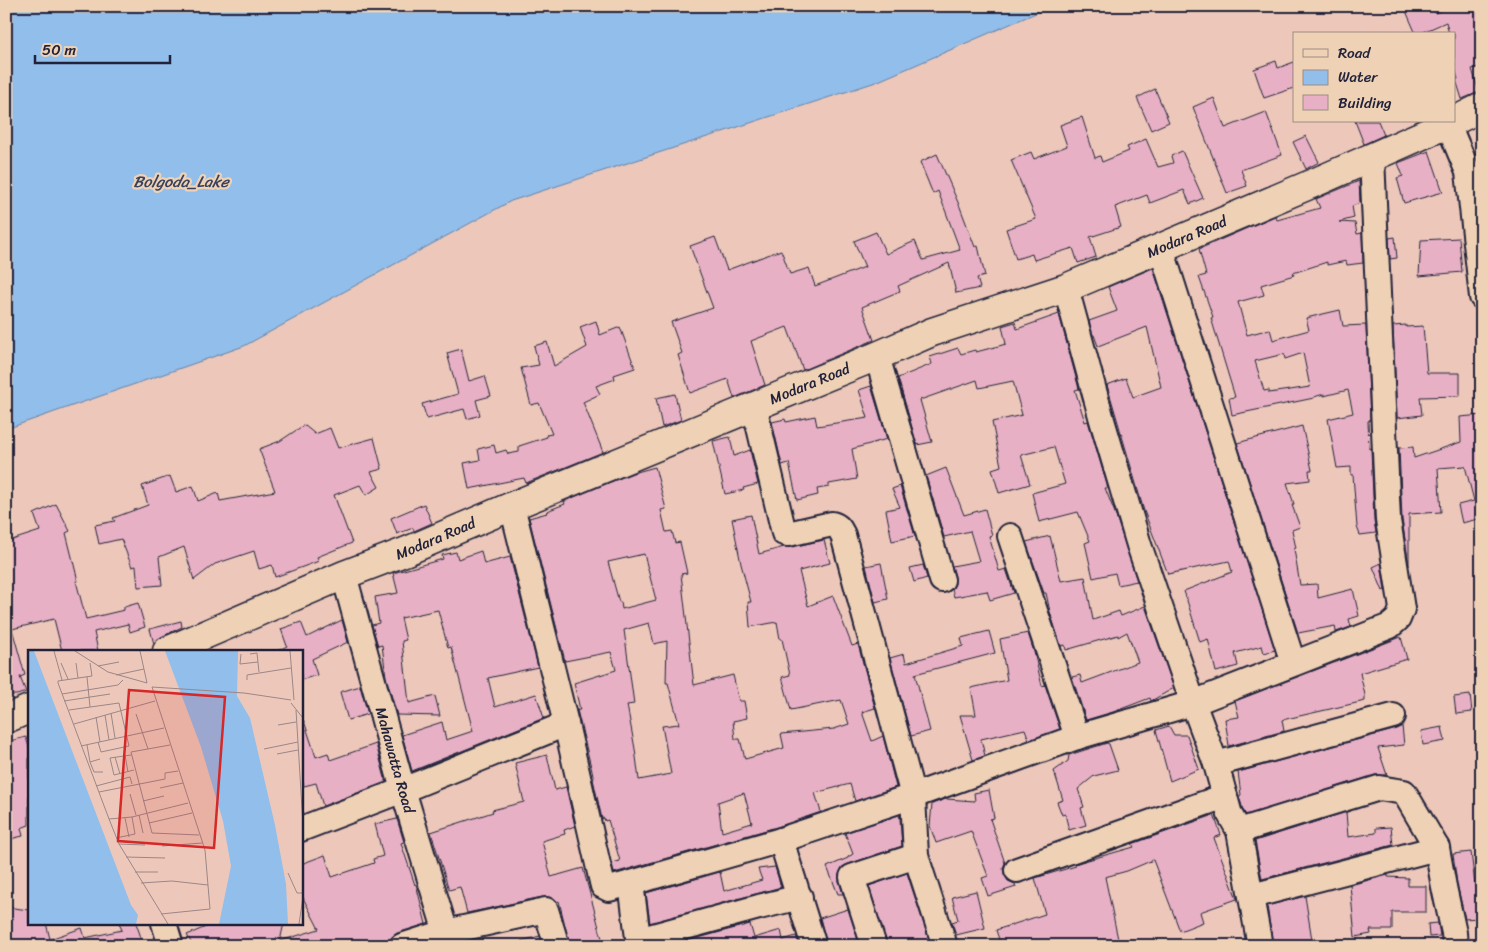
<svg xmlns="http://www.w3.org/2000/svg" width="1488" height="952" font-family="Sriracha,sans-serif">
	<rect width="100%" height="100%" fill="#edc8ba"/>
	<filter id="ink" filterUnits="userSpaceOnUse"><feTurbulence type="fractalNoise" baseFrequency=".02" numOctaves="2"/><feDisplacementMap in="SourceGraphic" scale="10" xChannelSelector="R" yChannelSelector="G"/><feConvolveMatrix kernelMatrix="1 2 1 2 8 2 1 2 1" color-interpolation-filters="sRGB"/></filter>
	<g filter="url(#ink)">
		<path fill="#91beeb" stroke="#6580a5" d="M6,6H1052L876,82L511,201L244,346L6,429Z"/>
		<path fill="#e8b0c5" stroke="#22223b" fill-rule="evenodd" d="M1416,6H1432L1435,13L1456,6H1482V66L1472,69L1479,92L1462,99L1456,80L1458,79L1454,66V34H1449L1446,22L1419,34H1416L1406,11Z
			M1276,61L1278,68L1294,62V88L1264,98L1254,69Z
			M1155,89L1169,122L1151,130L1137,98Z
			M1214,98L1225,128L1266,112L1282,155L1241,170L1247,186L1227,193L1193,107Z
			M1082,117L1095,158L1100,156L1102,162L1129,151L1127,147L1146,139L1158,167L1173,163L1171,156L1182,151L1203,198L1190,204L1184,190L1150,203L1147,195L1115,207L1121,227L1090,237L1096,257L1078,263L1073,248L1034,260L1032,254L1016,259L1006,229L1036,219L1011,160L1031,152L1034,159L1067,146L1060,125Z
			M1355,121H1378L1384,135L1364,144Z
			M1306,136L1319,162L1306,169L1293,142Z
			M1429,151L1443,192L1404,203L1397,178L1403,176L1398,163Z
			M937,154L960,207L975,247L978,246L985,276L977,278L980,288L956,293L949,263L898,286L900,291L862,307L874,340L803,370L787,327L751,341L765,385L734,398L728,379L690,393L678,355L682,353L671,322L713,308L690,246L715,237L727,270L781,250L790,274L809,268L815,286L865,267L854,241L876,232L886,254L915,241L923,260L960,250L938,191L933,194L920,162Z
			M1359,181L1360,203L1352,206L1354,218L1339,222L1355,223L1357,234L1362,233L1363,263L1347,265L1346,261L1327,265V262L1293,273L1294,275L1261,285L1264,295L1238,302L1247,335L1270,329L1273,340L1309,330L1306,318L1340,310L1343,326L1366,325L1370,420L1368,421L1369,449L1371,448L1374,521L1376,533L1360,535L1357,527L1353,475H1351V467L1337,468L1328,419L1353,413L1348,390L1324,396V394L1314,397V398L1232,415L1229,398L1235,397L1211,318L1213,317L1199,277L1206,275L1199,249L1275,216L1277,220L1320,208L1316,199ZM1303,353L1310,387L1269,393V390L1264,391L1255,361L1284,354L1285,359Z
			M1395,237L1397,258L1390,259L1389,238Z
			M1459,238L1462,272L1419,276L1421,240Z
			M1153,268L1275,650L1264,653L1262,646L1235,653L1238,666L1216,672L1208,639L1200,642L1184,591L1232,572L1229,561L1168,574L1144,511L1107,385L1126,378L1133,397L1161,387L1147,327L1098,346L1094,335H1093L1089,321L1117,311L1108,287Z
			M1059,314L1079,389L1075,390L1085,422L1088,421L1108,488H1105L1115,513L1137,581L1118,585L1115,573L1093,578L1085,543L1090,541L1078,512L1039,522L1032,493L1065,484L1054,447L1021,455L1030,484L999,493L992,469L1001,466L992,422L1022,415L1013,381L979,388L977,380L920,400L932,442L917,445L898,378L932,364L930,357L958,348L961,354L975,350L976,352L1006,344L1002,326L1015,322L1017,329Z
			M596,321L600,335L620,327L635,368L614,375L615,379L596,386L600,394L583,402L603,452L526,483L524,478L469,489L464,463L480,460L478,449L494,445L496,453L506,450L508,454L519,452V446L547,437L546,435L552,434L539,403L531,405L521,368L539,365L534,346L547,342L554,366L587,347L580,327Z
			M1406,325V327L1423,326L1427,373H1460V396L1420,397L1422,415L1397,418L1393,326Z
			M461,349L469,381L485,376L491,396L476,400L480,415L467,419L464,409L427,419L422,404L458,394L447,353Z
			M871,386L887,439L852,449L857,479L829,484V487L817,489L818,495L797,500L789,463L782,465L772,422L785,419L786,422L815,416L817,426L868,418L859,390Z
			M675,394L681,420L662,427L656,398Z
			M1482,415V518L1462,523L1458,505L1474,501L1465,466L1438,468L1441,512L1409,514V566L1402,519L1399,448L1413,447L1414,458L1461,442L1460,417Z
			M304,425L315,434L330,428L338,448L374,438L382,469L371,472L379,487L366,495L360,485L334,495L352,543L317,557L319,561L275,577L272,565L259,569L254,551L215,564L194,580L184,547L159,557L162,585L138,587L136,566L132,567L121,539L99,544L95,525L115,521L113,518L148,505L142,486L170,476L176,492L193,486L198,501L218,493L220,501L275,491L259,449L280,441Z
			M1302,426L1312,470H1309L1310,480L1287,483L1294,504L1292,505L1300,527L1292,530L1296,548L1294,549L1300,585L1317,584L1318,598L1353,589L1359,616L1349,619L1351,627L1336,632L1335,626L1298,633L1237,443Z
			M730,437L734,456L750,450L758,484L743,488L744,490L725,494L713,441Z
			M655,467L666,509L661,510L666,532L672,531L675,543L680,542L687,573L681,574L694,685L733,675L739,701H744L747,718L733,721L735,739H740L745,759L784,748L781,734L834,729L849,724L841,700L791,710L782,677L790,675L782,639H780L777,622L750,627L748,602H751L741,564L732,519L751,515L759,554L784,547H791L824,540L830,563L799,571L808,606L833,596L852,646L858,644L875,708L862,712L872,741L883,736L896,787L855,801L850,784L815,793L821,812L777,827L614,873L612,863L620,861L608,820L605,821L604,818L602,819L593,779H594L577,710H580L574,683L616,670L611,652L565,661L529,518L547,513L546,512L552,509L565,504L564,502L567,500L633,473ZM644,554L656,600L622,609L621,602H619L608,562ZM649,623L654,644L667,641L666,683H668L679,724L662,726L671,774L639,780L635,749L627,705L634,704L624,630ZM744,793L752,823L722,832L718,802Z
			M946,468L964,515L985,509L992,535L989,536L999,571L1006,569L1014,593L990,600L987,591L954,597L952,589L955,584V577L952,566L979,561L970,531L944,537L926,476Z
			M900,486L915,536L892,541L886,510L900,507L892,489Z
			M56,504L70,531L66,533L78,581H76L86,619L124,610V607L138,603L145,627L130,632L128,624L94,632L98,651H62L54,619L12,629L25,675L20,677L26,692L17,695H11L6,683V542L40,531L34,514Z
			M424,504L432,523L414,531L413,528L397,534L391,518Z
			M1050,536L1061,581L1085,577L1093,620L1119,611L1121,616L1145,606L1174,688L1151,701L1150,698L1113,712L1086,720L1072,677L1080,675L1082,683L1138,662L1127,632L1118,637V635L1066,650L1065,645L1061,646L1050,612L1046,593H1044L1026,542Z
			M481,551L484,564L510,557L538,667L488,678L495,707L536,694L544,718L412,771L402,735L442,722L446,740L473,731L451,647L448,648L438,610L401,618L406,640L402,641L409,703L435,696L440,716L397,715L386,677L382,645L378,646L372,625L379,623L375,597L398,593L393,573L443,559L442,555L456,552L458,559Z
			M881,563L888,599L875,602L866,566Z
			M1381,563L1385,590L1383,591L1373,567Z
			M923,565L927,578L914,582L910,568Z
			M342,620L348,642L312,659L317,675L301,680V651H277L287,646L281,629L301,622L307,637Z
			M181,621L182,627L161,637L154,644L150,629Z
			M989,631L995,653L915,674L930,731L911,736L890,658L904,654L906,663L963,646L961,638Z
			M1028,633L1034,652L1042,686L1045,685L1060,729L1029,740L1025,729L981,739L985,756L973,760L960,715H976L971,688L1007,680L1000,639Z
			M1401,637L1407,659L1360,673L1365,695V701L1282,720L1284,731L1229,746L1225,719L1239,717L1235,701Z
			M360,686L368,714L348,720L340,692Z
			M1470,695L1472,712L1456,714L1454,697Z
			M301,721H304L316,757L328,753L330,760L376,744L386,782L323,806L316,783L304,786L301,777Z
			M1169,726L1174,735H1187L1199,769L1170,781L1156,730Z
			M1402,726L1404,745L1378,748L1387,775H1375L1246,815L1243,810L1239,796L1241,795L1238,772L1397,729Z
			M1442,727L1445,741L1423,745L1421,731Z
			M26,737L29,748V825L21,828L23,836L6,840V742Z
			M1107,743L1109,744L1118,770L1094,776L1078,789L1084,807L1081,808L1086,825L1069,830L1065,814L1062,815L1057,802L1063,800L1054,771L1068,761L1069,755Z
			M547,755L555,790L566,787L575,826L564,830L565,834L542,841L551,877L583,868L604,946H570L559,901L557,902L549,897H543L467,913L460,887L449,890L431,832L493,812L492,810L524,802L515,763Z
			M989,790L994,818L990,819L1005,863L1003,868L1004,874L1008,881L1015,884L1016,887L988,896L982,878L988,876L971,831L936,843L930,826L932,804L946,799L975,801L974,793Z
			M1346,812L1348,837L1376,833V828L1391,827L1393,845L1262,879L1255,841Z
			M899,815L900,819L902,846L848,864L842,867L839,875V881L843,894H838L827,867L848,858V857L853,854L845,833Z
			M1214,815L1221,835L1214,838L1237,899L1200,912L1203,922L1180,931L1153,860L1127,871L1105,877L1119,944L1108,946H1001L996,930L1045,914L1035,878L1076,866L1075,864L1081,862L1134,847L1132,844Z
			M397,819L404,842L401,843L415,885L416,884L426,924L397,933L392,937L389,946H193L187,935L215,923H284L280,941L319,929L301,894V864L325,855L332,877L374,863L373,859L383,856L375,824Z
			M1471,852L1479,918L1465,919L1457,884L1453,854Z
			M775,867L781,887L650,923L646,893L720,872L724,891L762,880L758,869Z
			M907,873L930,943L920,946H887L869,886Z
			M1388,875V877L1408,878V886H1426V912H1392V930H1370L1371,934L1355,937L1350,885Z
			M976,891L985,928L956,935L952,922L958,920L952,897Z
			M1305,896L1313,946H1273L1267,906Z
			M6,907L29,910V923H46L50,939L82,928L85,938L122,930L119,923H136L144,946H6Z
			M848,909L858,940L844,946H827L820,918Z
			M1438,923L1440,936L1429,937L1428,924Z
			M750,924L754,938L781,930L783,940L796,936L800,946H669Z
			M540,936L543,946H522L521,941Z"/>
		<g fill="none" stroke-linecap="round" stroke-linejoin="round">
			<defs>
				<g id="minor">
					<path d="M1448,124L1468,172L1482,297"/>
					<path d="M1161,248L1293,663"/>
					<path d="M1066,288L1102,420L1139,545L1193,703L1216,764L1230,815L1239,831L1260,946"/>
					<path d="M877,356L942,580"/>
					<path d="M754,406L784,533L788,534L832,524C839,526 840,529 843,535L913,796L916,856L945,946"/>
					<path d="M512,506L566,724L602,882L603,886L609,889L631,883L781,840L913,796L1077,737L1193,703L1390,626L1398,619L1402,609L1388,520L1372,157"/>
					<path d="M1010,536L1077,737"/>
					<path id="s1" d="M344,575L403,790L450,946"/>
					<path d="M1216,764L1393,716"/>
					<path d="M301,829L403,790L566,724"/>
					<path d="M1239,831L1379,788L1404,792L1437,848L1444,887L1454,933L1455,946"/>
					<path d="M781,840L814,946"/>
					<path d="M1017,870L1225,796"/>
					<path d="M631,883L639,946"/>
					<path d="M1252,896L1437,848"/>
					<path d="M164,923L171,946"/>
					<path d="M638,940L759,907L800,897"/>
					<path d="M402,946L446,932L546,910L557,946"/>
					<path d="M874,946L852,877L916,856"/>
				</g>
				<g id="major">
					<path d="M1454,121L1482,107"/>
					<path id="s2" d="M167,651L344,575L407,551L512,506L877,356L932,332L1066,288L1316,182L1454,121"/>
					<path d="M6,719L29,709"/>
				</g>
			</defs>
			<use href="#minor" stroke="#22223b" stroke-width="28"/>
			<use href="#major" stroke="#22223b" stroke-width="31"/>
			<use href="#minor" stroke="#efd2b5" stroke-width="24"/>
			<use href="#major" stroke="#efd2b5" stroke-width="28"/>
		</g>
	</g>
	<g text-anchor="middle" stroke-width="4.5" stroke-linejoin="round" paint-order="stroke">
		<g font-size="15" fill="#22223b" stroke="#efd2b5">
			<text dy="5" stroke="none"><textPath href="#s2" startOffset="1101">Modara Road</textPath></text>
			<text dy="5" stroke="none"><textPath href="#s2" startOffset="696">Modara Road</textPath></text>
			<text dy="5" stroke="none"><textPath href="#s2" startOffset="291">Modara Road</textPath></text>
			<text dy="5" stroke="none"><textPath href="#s1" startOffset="192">Mahawatta Road</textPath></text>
		</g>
		<g font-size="16" font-style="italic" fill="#38415e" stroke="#efd2b5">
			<text x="181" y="187">Bolgoda_Lake</text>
		</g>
	</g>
	<g transform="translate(28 650)">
		<rect width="275" height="275" fill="#edc8ba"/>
		<path d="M0,1H6L103,255L110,265L108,274H0ZM137,1H210L209,46L222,68L247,175L258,234L260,274H191L203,216L195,171L173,97Z" fill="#91beeb"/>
		<path fill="none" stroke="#9c8687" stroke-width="1" d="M26,1L34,30M47,1L80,22L119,33L112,1M262,1L266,50M213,4L212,14L230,12M222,4L229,3L231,22M33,13L40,29M48,13L50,28M62,13L64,26L30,31V33L81,169M70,16L91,12M88,25L116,19M59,27L62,57M219,30V25L263,18M34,44L90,35L95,30M36,51L82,44M263,53L275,68M41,60L91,53L101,96L73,102L70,92M268,60L275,175M83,63L87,88M108,64L120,99M77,65L81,90M68,67L72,92M46,74L127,51M250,75L268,72M59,95L62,112L72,109M142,95L103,102L124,183L171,185M53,96L136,78M236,99L270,92M249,104L270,100M97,105L100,122M103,105L82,108L86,125L106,120M87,107L92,124M62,112L66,122H75M68,136L102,127L104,134M132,138L155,133M71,142L137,129V123L150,121M102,144L108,165M115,151L136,146M111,165L115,183M97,168L101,187M121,173L164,163M88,188L107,184L104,167M91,194L117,195M134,196L174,193M98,207L137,208M107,222H130M260,223L269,243H275M113,233L144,231L180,235M133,264L182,259L177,200L124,37L216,43L263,50M140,274L91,194L81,169L104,167L160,153M271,274L275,247"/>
		<path fill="#d62828" fill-opacity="0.15" stroke="#d62828" stroke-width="2.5" d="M101,40L197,47L186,198L90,191Z"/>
		<rect width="275" height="275" fill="none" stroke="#22223b" stroke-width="2.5"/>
	</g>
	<rect width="1488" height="952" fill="none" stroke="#efd2b5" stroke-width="25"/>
	<rect x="12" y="12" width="1463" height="927" fill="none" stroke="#22223b" stroke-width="2" filter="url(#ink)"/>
	<rect x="1293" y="32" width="162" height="90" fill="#efd2b5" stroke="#9d8c84"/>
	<rect x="1303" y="49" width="25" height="8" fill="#efd2b5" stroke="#9d8c84"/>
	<text x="1338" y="58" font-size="15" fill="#22223b">Road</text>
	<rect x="1303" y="70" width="25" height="15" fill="#91beeb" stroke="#9d8c84"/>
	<text x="1338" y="82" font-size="15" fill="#22223b">Water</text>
	<rect x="1303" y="95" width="25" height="15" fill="#e8b0c5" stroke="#9d8c84"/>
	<text x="1338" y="108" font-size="15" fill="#22223b">Building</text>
	<path d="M35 55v8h135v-8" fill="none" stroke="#22223b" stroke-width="2.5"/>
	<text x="42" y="55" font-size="15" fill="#22223b" stroke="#efd2b5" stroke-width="4" paint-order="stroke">50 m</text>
</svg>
